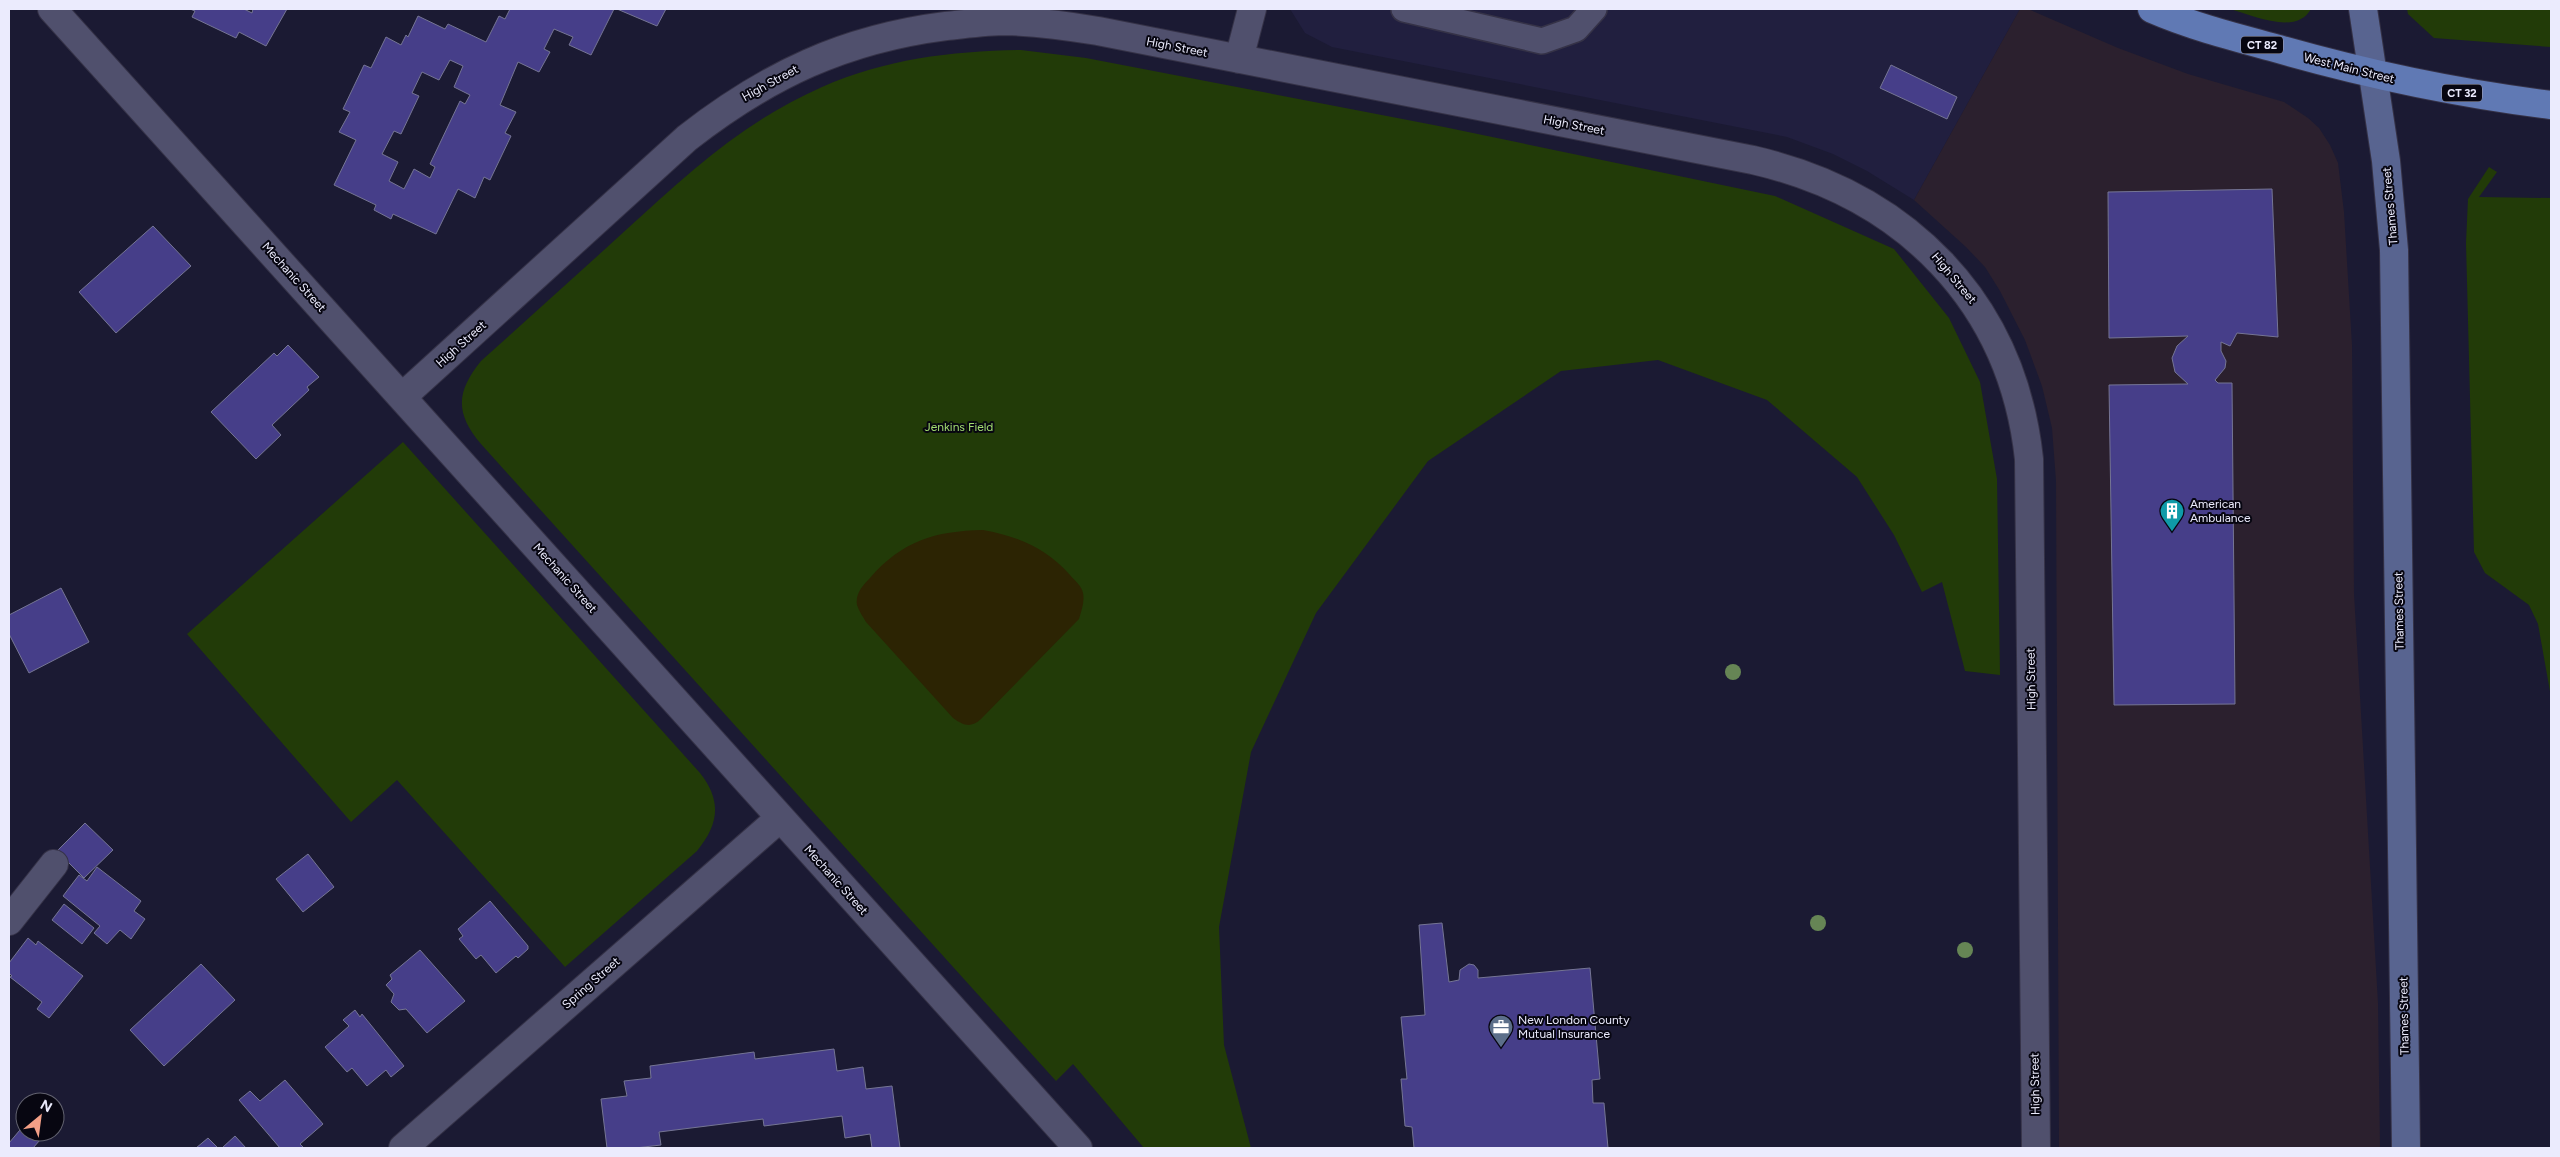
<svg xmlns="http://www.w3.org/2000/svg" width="2560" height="1157" font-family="Figtree,sans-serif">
	<rect width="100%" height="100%" fill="#1b1a33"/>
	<path fill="#211f3f" d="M1290,9H2020L1914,200L1867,171L1833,154L1787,137L1332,47L1305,33Z"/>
	<path fill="#2b202e" d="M2020,9H2028L2118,48L2188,74L2284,102L2308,118L2319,128L2330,145L2338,163L2344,212L2352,345L2354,594L2378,1003L2380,1148H2059L2056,481L2052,428L2042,386L2025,340L2000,291L1985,267L1966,247L1914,200Z"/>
	<path fill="#223b08" d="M2230,9H2311C2296,36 2253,15 2230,9Z
		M2407,9H2551V47L2434,38L2408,14Z
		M1021,50L1086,58L1444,127L1775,196L1894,249L1949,318L1980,382L1997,479L2000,675L1965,671L1942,582L1922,592L1894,535L1857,477L1767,400L1658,360L1561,371L1428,461L1316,613L1251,752L1219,927L1224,1045L1251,1148H1144L1073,1064L1056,1081L481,444C455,413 456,392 481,361C530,317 579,273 627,229C690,172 743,122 822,87C885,59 953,51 1021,50Z
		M2489,167L2497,172L2479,197L2551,198V697L2538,624L2529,605L2485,573L2474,552L2466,243L2468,199Z
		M403,442L700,773C722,801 719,824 697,851L565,967L397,780L351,822L187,634Z"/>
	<path fill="#2c2403" d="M983,530C1017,536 1046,548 1070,575C1074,580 1082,586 1083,593C1085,602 1081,611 1079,619L981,719C971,728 964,726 953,718L866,622C863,617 859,611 857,605C855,594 863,585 870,578C902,541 935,531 983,530Z"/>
	<path fill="#463e89" stroke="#757594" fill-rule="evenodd" d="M190,9H244L252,13L253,9H287L266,46L239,32L236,38L192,17L195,11Z
		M510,9H614L591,55L569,45L573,37L554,29L544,49L550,52L539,72L518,62L500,105L516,112L505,133L511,136L490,180L484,177L475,198L458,189L436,234L393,214L391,219L374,210L376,205L334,185L356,140L339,132L350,112L343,109L364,65L371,68L386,37L401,45L406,35L408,37L418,16L445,29L448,24L486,42L499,16L505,19ZM450,60L463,66L454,87L470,95L465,104L460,101L430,164L435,167L430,178L414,169L404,189L389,181L398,162L382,154L394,131L401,134L419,96L412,93L422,72L439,80Z
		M617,9H666L657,26Z
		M1891,65L1957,97L1947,119L1880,88Z
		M2272,189L2278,337L2237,333L2230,346L2221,342V351L2226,361L2225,368L2215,380L2218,383H2232L2235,704L2114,705L2109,385L2188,384L2175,372L2172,358L2177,346L2188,336L2109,338L2108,192Z
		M153,226L191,266L116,333L79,292Z
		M288,345L319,377L307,387L309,390L272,425L281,435L256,459L211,412L274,353L277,356Z
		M61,588L89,642L29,673L9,634V615Z
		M85,823L113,850L84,878L57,851Z
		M308,854L334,887L303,912L276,879Z
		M97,867L141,901L134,911L145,919L131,939L120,930L107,944L94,933L100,926L63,896L79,875L87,881Z
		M490,901L528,946V949L518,958L516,956L496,973L481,955L476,959L459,939L463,936L458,929Z
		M64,904L94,928L82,944L52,920Z
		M1442,923L1449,982L1459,980L1460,970L1469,964L1474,965L1478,970V978L1590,968L1600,1079L1592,1080L1593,1103H1604L1608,1148H1414L1412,1127L1405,1126L1401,1079H1407L1401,1017L1425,1015L1419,925Z
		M28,938L36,945L38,941L83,976L49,1018L37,1009L42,1002L10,977L12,976L9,973V963Z
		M420,950L465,1001L427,1033L406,1009L399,1010L391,1002L394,994L386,985L392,979L390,975Z
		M201,964L235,1000L164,1066L130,1030Z
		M355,1010L360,1017L362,1014L404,1066L391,1077L386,1070L367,1086L352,1068L347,1072L325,1047L349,1026L343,1020Z
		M834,1049L837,1071L863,1067L866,1089L892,1086L900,1148H872L870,1134L845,1138L842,1116L764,1126L763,1119L659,1132L661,1145L635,1148H607L601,1099L627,1096L624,1081L651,1078L650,1066L754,1052L755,1059Z
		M285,1080L323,1124L300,1144L304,1148H280L239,1100L250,1091L260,1101Z
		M25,1124V1132H47L33,1148H9V1143Z
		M235,1136L246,1148H222Z
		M208,1138L218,1148H196Z"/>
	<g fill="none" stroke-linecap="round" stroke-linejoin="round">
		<defs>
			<path id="lane" d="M1404,9L1542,41L1576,29L1594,9"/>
			<path id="street" d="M52,9L1078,1148
				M1239,59L1252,9
				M402,397L687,138C768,75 844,39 946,26C966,24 987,21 1007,21C1038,22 1068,26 1098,31L1753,160C1905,195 2012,301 2029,459L2036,1148
				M9,921L54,864
				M403,1148L780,818"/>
			<path id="secondary" d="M2363,9L2386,161L2394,250L2406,1148"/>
			<path id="primary" d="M2152,9C2191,26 2234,37 2275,48C2369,75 2455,93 2551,105"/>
		</defs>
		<use href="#lane" stroke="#353247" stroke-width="28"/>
		<use href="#street" stroke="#353247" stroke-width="30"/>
		<use href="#secondary" stroke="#353247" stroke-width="30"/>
		<use href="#primary" stroke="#353247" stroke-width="30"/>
		<use href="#lane" stroke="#50506d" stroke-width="25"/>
		<use href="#street" stroke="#50506d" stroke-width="28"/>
		<use href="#secondary" stroke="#586490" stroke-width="28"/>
		<use href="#primary" stroke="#6079b4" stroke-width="28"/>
	</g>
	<g fill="#668555">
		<circle cx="1733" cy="672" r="8"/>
		<circle cx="1818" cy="923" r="8"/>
		<circle cx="1965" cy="950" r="8"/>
	</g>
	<defs>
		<symbol id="building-pin" viewBox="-11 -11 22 30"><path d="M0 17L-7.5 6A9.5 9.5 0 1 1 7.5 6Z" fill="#0f9aa8" stroke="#070611"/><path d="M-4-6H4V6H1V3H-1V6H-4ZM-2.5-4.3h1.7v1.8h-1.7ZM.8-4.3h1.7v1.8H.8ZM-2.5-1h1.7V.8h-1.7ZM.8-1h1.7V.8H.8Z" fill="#fff"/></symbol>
		<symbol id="office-pin" viewBox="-11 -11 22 30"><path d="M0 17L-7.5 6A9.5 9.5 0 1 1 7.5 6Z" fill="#5c6f8a" stroke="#070611"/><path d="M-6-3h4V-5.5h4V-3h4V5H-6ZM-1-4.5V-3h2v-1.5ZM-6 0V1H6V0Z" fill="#fff"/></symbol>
	</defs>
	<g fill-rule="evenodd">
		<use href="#building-pin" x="2158" y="497" width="28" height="38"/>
		<use href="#office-pin" x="1487" y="1013" width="28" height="38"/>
	</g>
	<g text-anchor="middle" stroke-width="4" stroke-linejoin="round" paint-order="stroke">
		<g fill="#070611" stroke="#a7a6b6" stroke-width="1">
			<rect x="2241" y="36.5" width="42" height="17" rx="4"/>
			<rect x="2442" y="84.5" width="40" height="17" rx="4"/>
		</g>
		<g font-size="11" font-weight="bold" fill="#ebebfd">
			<text x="2262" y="49">CT 82</text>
			<text x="2462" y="97">CT 32</text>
		</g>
		<g font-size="12" fill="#ebebfd" stroke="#070611">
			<text transform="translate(1177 47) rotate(11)" y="4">High Street</text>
			<text transform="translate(2349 68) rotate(14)" y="4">West Main Street</text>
			<text transform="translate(770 83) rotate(-29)" y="4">High Street</text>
			<text transform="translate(1574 125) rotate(11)" y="4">High Street</text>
			<text transform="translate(2390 206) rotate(-95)" y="4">Thames Street</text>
			<text transform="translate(294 277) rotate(48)" y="4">Mechanic Street</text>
			<text transform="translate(1954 278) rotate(50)" y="4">High Street</text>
			<text transform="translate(461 344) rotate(-42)" y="4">High Street</text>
			<text transform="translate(565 578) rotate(48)" y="4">Mechanic Street</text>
			<text transform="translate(2399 611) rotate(-91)" y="4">Thames Street</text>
			<text transform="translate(2031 679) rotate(-91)" y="4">High Street</text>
			<text transform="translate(836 880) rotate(48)" y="4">Mechanic Street</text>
			<text transform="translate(591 983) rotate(-41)" y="4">Spring Street</text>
			<text transform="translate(2404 1016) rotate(-91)" y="4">Thames Street</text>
			<text transform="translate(2035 1084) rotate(-91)" y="4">High Street</text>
		</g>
		<g font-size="12" fill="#a3dd71" stroke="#070611">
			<text x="959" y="431">Jenkins Field</text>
		</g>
		<g font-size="12" fill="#ebebfd" stroke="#070611" text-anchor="start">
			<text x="2190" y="508">American<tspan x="2190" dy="14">Ambulance</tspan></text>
			<text x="1518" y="1024">New London County<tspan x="1518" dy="14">Mutual Insurance</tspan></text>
		</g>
	</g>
	<rect width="2560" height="1157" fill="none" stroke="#ebebfd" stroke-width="20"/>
	<g transform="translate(40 1117) rotate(29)"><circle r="24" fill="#070611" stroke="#62626f"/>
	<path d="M0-4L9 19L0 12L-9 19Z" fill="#f39f86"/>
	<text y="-8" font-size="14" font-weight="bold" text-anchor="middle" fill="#ebebfd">N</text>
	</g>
</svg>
